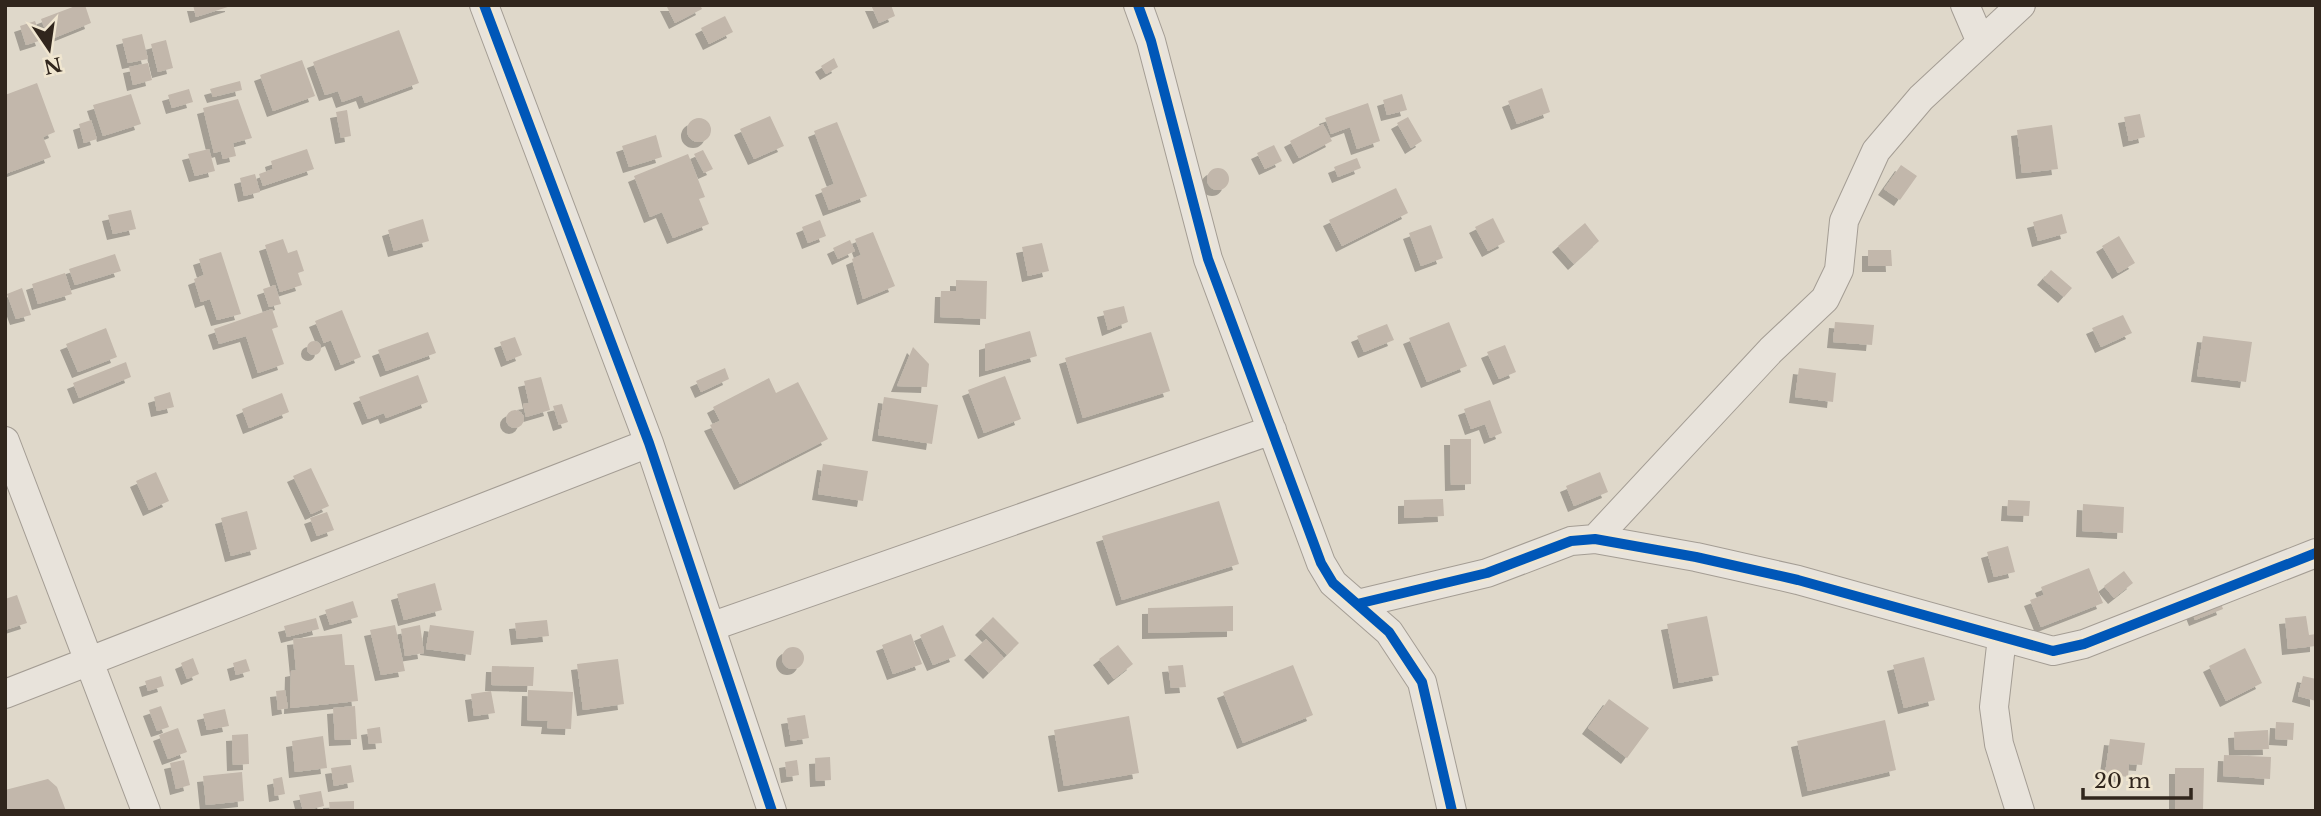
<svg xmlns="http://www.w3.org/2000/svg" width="2321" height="816" font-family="'Libre Baskerville',serif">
	<defs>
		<filter id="shadow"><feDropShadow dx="-6" dy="6" stdDeviation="0" flood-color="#0004"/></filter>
	</defs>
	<rect width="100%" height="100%" fill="#dfd8ca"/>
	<path fill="#c2b7ab" filter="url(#shadow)" d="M78,5H85L91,23L49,40L41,19Z
		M193,5H231V6L196,17Z
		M666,5H700L702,9L675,23Z
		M871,5H891L895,16L879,23Z
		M725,16L733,32L709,44L701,28Z
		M35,21L42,40L26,45L20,26Z
		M399,30L419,83L365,103L362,95L342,102L338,91L325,95L313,62Z
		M142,34L148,59L128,63L122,39Z
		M166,40L173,68L158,72L151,44Z
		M834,58L838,67L826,74L821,66Z
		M302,60L315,96L273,111L260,75Z
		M148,63L152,80L133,85L129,67Z
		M240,81L242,90L213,97L210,89Z
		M37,83L55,132L43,137L51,157L5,174V95Z
		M1542,88L1550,112L1517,124L1508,101Z
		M189,89L193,102L172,108L168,95Z
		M131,94L141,124L103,136L93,105Z
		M1402,94L1407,110L1387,115L1383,100Z
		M238,99L252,138L233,143L236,156L223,159L221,151L214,153L203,108Z
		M1368,103L1380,141L1357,149L1350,127L1331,134L1325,118Z
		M347,110L351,136L341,138L336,112Z
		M2140,114L2145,137L2129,141L2124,117Z
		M770,116L784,146L754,159L740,129Z
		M1408,117L1422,141L1411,148L1397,123Z
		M687 130a12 12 0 1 1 24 0a12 12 0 1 1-24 0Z
		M91,120L97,139L84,143L79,124Z
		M837,122L867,196L829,210L821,189L834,184L814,131Z
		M1323,124L1332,141L1299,158L1290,141Z
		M2052,125L2058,169L2022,173L2017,130Z
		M656,135L662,157L629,167L622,146Z
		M1274,145L1282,161L1265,169L1257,153Z
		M209,149L215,171L195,176L188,154Z
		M307,149L314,169L263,186L259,174L273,169L271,161Z
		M703,150L713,169L704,173L694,154Z
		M688,154L705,197L699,199L709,224L673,238L662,212L650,217L634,176Z
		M1357,158L1361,168L1338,177L1334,167Z
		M1901,165L1917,176L1900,200L1884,189Z
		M1207 179a11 11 0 1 1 22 0a11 11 0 1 1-22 0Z
		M255,174L260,192L244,196L240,178Z
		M1396,188L1408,213L1342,246L1329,220Z
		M131,210L136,229L113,234L108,215Z
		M2062,214L2067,233L2038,241L2033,222Z
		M1493,218L1505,242L1488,251L1475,227Z
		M423,219L429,241L394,251L388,230Z
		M820,220L826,236L808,243L802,227Z
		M1585,223L1599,241L1574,264L1558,246Z
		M1431,225L1443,258L1421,266L1409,233Z
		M873,232L895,286L863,299L852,259L861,255L855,239Z
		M2119,236L2135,263L2118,273L2102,246Z
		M283,239L288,253L297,250L304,271L298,273L302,285L280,292L265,245Z
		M850,240L855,251L838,259L833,248Z
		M1042,243L1049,271L1028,276L1022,247Z
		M1868,250H1891L1892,266H1868Z
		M221,252L241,314L217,320L210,299L201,302L194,279L204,275L199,259Z
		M115,254L121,271L75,285L69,269Z
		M2051,270L2072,288L2064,297L2043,279Z
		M65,273L72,294L38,304L32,284Z
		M956,280L987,281L986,319L940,317L941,291H956Z
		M275,285L281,304L269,307L263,289Z
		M22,288L31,315L16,319L7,294Z
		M1124,306L1128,322L1108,330L1103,311Z
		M272,309L278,327L272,329L284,364L258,373L246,336L219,344L214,329Z
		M342,310L361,357L341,365L331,340L324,343L315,321Z
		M2123,315L2132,333L2101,347L2092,328Z
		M1449,322L1467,366L1427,382L1409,338Z
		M1835,322L1874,325L1872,345L1833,342Z
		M1387,324L1394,340L1364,352L1357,336Z
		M106,328L117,357L78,372L66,344Z
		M1030,331L1037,356L985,371V344Z
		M428,332L436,353L386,371L378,350Z
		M1151,332L1170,391L1083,418L1065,358Z
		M2203,336L2252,342L2246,382L2197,376Z
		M515,337L522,355L507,361L500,342Z
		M307 348a7 7 0 1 1 14 0a7 7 0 1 1-14 0Z
		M1505,345L1516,372L1499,379L1487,352Z
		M913,347L929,364L927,387L897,386Z
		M126,362L131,377L79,398L73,383Z
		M725,368L729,379L701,392L696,381Z
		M1799,368L1836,373L1833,402L1795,397Z
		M418,375L428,402L386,418L384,413L368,419L359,397Z
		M1005,376L1021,419L984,433L968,390Z
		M541,377L550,410L526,417L523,404L529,403L524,381Z
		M769,378L776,393L798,382L828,439L740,484L710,425L720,421L713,407Z
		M170,392L174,407L157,411L154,397Z
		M282,393L289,412L249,428L242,409Z
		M884,397L938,405L932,444L878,435Z
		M1490,400L1502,433L1490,438L1485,424L1471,429L1464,409Z
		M562,404L568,422L559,425L553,406Z
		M506 419a9 9 0 1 1 18 0a9 9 0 1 1-18 0Z
		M1450,439H1471V484L1451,485Z
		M823,464L868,471L863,501L818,494Z
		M311,468L329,506L311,514L293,476Z
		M156,472L169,501L149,510L136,481Z
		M1600,472L1608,492L1574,506L1566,486Z
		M1443,499L1444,516L1404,518V500Z
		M2008,500L2030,501L2029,516L2007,515Z
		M1219,501L1239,564L1122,600L1102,536Z
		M2083,504L2124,507L2123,533L2082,531Z
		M247,511L257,549L231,556L221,518Z
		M327,512L334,530L317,536L310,518Z
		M2008,546L2015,572L1994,577L1987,552Z
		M2089,568L2103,603L2041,627L2030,600L2044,595L2041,587Z
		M2124,571L2133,583L2114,598L2104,586Z
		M435,583L442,610L404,620L397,594Z
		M17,595L27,623L5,630V599Z
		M2218,595L2223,609L2195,620L2190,607Z
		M353,601L358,617L330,625L325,610Z
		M1233,606V631L1148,633V608Z
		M1707,616L1719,675L1679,683L1667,624Z
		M2306,616L2309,635L2316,634V646L2288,649L2285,618Z
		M993,617L1019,643L1007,655L981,629Z
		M316,618L319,629L287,637L284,626Z
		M547,620L549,636L517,639L515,623Z
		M395,625L405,671L381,675L370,630Z
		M420,625L424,653L405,656L401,629Z
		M430,625L474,631L471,655L426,649Z
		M943,625L956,656L933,665L920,635Z
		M342,634L345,665H354L358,701L290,708L291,671L296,670L293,639Z
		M911,634L922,664L893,674L882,645Z
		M986,639L1004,658L989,673L970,654Z
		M1118,645L1133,664L1114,679L1099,659Z
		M782 658a11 11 0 1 1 22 0a11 11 0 1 1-22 0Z
		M2245,648L2262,683L2226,701L2209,666Z
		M1924,657L1935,700L1904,708L1893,665Z
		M193,658L199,674L187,679L181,663Z
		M246,659L250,671L236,675L233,663Z
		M618,659L624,704L583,710L577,664Z
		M1183,665L1186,687L1171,688L1168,666Z
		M1293,665L1313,715L1243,743L1223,692Z
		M492,666L534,667L533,686L491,685Z
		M161,676L164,686L148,691L145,681Z
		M2303,676L2316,679V701L2298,696Z
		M285,690L288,708L278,710L276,691Z
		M528,690L573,692L571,729L547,728L548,721L527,720Z
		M491,691L495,713L474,716L471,694Z
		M1609,699L1649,728L1627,758L1588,728Z
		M161,706L169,727L157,731L149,710Z
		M355,706L357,739L335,740L333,708Z
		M225,709L229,726L207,730L203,714Z
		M805,715L809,738L791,741L787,718Z
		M1129,716L1139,773L1064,786L1054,730Z
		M1885,720L1896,770L1808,791L1797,741Z
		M2276,722L2294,723L2293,740L2275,739Z
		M380,727L382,743L369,744L367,729Z
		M178,728L187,752L168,759L159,735Z
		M2268,730L2269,749L2235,750L2234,732Z
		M248,734L249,764L233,765L232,735Z
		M323,736L327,768L295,772L292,741Z
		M2110,739L2145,743L2142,765L2129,764L2128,777L2105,774Z
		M2224,755L2271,757L2270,779L2223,776Z
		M830,757L831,780L816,781L815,758Z
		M184,760L190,785L176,789L170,763Z
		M797,760L799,775L787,777L785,762Z
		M351,765L354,782L334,786L331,768Z
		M2175,768H2204L2203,811H2175Z
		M242,772L244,801L206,805L203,776Z
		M282,777L285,794L275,796L273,779Z
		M48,779L57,787L66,811H5V790Z
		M321,791L324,806L303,811L299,795Z
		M354,801V811H330L329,802Z"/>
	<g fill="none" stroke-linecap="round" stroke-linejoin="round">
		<defs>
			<path id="minor" d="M484,5L649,443L772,811
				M1138,5L1151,41L1208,259L1321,563L1333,583L1389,632L1422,682L1452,811
				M1965,5L1980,40
				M5,441L146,811
				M1595,539L1771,350L1825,299L1839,270L1844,221L1876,151L1921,98L2021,5
				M1357,604L1487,573L1571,541L1595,539L1696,557L1798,580L2053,651L2084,644L2316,553
				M713,626L1272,430
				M2002,637L1994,707L1999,744L2020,811
				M5,694L649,443"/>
		</defs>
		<use href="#minor" stroke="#a49d94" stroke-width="30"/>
		<use href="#minor" stroke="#e8e3db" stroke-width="28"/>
		<defs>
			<path id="cycleway" d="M484,5L649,443L772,811
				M1138,5L1151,41L1208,259L1321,563L1333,583L1389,632L1422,682L1452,811
				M1357,604L1487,573L1571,541L1595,539L1696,557L1798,580L2053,651L2084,644L2316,553"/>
		</defs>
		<use href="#cycleway" stroke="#f0e6d0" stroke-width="15"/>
		<use href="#cycleway" stroke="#0057b8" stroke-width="10"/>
	</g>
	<rect width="2321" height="816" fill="none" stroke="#31261d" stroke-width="14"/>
	<g transform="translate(49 49) rotate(167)" stroke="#f0e6d0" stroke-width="5" paint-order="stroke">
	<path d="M0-5L12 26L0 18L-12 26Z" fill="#31261d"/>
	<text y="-10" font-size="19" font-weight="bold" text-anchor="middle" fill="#31261d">N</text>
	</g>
	<path d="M2083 788v10h108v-10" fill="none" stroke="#31261d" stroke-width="3.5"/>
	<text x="2094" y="788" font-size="21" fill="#31261d" stroke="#f0e6d0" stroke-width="5" paint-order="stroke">20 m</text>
</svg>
